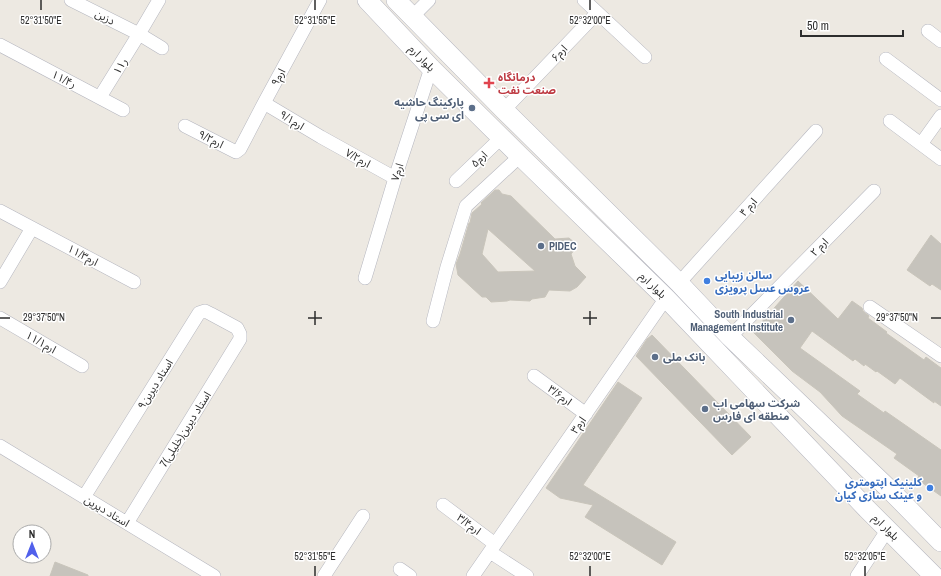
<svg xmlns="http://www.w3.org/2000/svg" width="941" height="576" font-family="'Archivo Narrow','Noto Sans Arabic',sans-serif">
	<rect width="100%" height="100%" fill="#ede9e2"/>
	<path fill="#c6c3bc" stroke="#c9c5bb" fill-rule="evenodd" d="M495,190H499L502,194L511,196L555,239L569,238L576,244L575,249L571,254L575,266L586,277L577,287L570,291L549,290L545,297L532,299L530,301L510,300L507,301L491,302L486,297H482L458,275L456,264L460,254L469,223H470L472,213L482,204L481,203ZM488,229L535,271L498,272L482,254Z
		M931,235L941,244V290L932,284L930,286L907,270Z
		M798,281L838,319L852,301L862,308L863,311L869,316L868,318L887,332L886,333L924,360L926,357L941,368V406L934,401V403L900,378L895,384L877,371L876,372L865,364L864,366L855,359L853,361L812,331L800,348L860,391L857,394L884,413L885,411L941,450V496L917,479L919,476L894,458L897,454L842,416L820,392L792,371L753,332Z
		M652,335L751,437L732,455L636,356L647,339Z
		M618,382L642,398L583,485L676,542L662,565L585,517L593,505L560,498L546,488Z
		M55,562L88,575V576H50Z"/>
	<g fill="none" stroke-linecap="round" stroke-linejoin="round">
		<defs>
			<path id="minor" d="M71,0L139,34L162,48
				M584,0L645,57
				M412,17L429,0
				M928,31L941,41
				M0,45L123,110
				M886,59L941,100
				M100,97L139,34L159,0
				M264,103L321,137L395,178
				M504,110L597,13
				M890,121L941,159
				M185,126L236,152L240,149L264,103L320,0
				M921,144L941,116
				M456,181L502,137
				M0,211L134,282
				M365,278L395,178L431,68
				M0,282L32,228
				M679,283L816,131
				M870,307L941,356
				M0,318L82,366
				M433,321L447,267L466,206L520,156
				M730,337L874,191
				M534,376L586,414
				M0,446L214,576
				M84,497L199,313L205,311L211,314L237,328L240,334V339L127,523
				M443,505L495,544
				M490,552L527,576
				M400,569L410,576
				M324,576L363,516
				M473,576L666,298
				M857,576L888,529"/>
			<path id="secondary" d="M367,0L431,68L520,156L666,298L867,509L934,576
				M396,0L504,110L679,283L730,337L889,489L941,542"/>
		</defs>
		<use href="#minor" stroke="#b5b6bf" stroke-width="14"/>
		<use href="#secondary" stroke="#b5b6bf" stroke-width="20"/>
		<use href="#minor" stroke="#fff" stroke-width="13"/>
		<use href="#secondary" stroke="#fff" stroke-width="19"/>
	</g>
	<path fill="none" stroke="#2d2d2d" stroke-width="1.5" d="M41,0V10M315,0V10M590,0V10M315,311V325M590,311V325M0,318H10M308,318H322M583,318H597M931,318H941M315,566V576M590,566V576M865,566V576"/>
	<path fill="#e0444e" stroke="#fff" stroke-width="1.5" d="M487 77h4v4h4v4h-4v4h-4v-4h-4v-4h4z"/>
	<g fill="#5c6f8a" stroke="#fff" stroke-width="1.5">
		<circle cx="472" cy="108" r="4"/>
		<circle cx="541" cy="246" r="4"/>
		<circle cx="791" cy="320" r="4"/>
		<circle cx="655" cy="357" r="4"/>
		<circle cx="705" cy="409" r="4"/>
	</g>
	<g fill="#3f7fe0" stroke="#fff" stroke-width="1.5">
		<circle cx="707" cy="281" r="4"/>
		<circle cx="930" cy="488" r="4"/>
	</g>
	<g text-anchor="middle" stroke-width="3" stroke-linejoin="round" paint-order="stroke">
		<g font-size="11" fill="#2d2d2d" stroke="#fff">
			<text transform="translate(105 17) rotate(27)" y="4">دزین</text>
			<text transform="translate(559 53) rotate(-46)" y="4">ارم۶</text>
			<text transform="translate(422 58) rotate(46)" y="4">بلوار ارم</text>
			<text transform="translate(120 66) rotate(-58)" y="4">۱۱ر</text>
			<text transform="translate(278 77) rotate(-61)" y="4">ارم۹</text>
			<text transform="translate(64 79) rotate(27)" y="4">۱۱/۴ر</text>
			<text transform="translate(292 120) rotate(32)" y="4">۹/۱ارم</text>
			<text transform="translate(211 139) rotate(27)" y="4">۹/۲ارم</text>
			<text transform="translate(358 158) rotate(29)" y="4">۷/۲ارم</text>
			<text transform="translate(479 159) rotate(-44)" y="4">ارم۵</text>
			<text transform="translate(397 172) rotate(-72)" y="4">ارم۷</text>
			<text transform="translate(748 207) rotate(-48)" y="4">ارم ۴</text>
			<text transform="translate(819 247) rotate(-45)" y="4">ارم ۲</text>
			<text transform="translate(83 255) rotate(28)" y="4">۱۱/۳ارم</text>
			<text transform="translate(653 285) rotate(44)" y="4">بلوار ارم</text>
			<text transform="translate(41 342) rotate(30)" y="4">۱۱/۱ارم</text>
			<text transform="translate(155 384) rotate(-58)" y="4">استاد دیرین۹</text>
			<text transform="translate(560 395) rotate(36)" y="4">۳/۶ارم</text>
			<text transform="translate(578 425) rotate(-55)" y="4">ارم۳</text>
			<text transform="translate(185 429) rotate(-58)" y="4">7استاد دیرین(خلیلی)</text>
			<text transform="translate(107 511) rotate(31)" y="4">استاد دیرین</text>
			<text transform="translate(469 524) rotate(37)" y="4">۳/۴ارم</text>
			<text transform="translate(886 527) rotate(45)" y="4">بلوار ارم</text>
		</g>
		<g font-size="11" font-weight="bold" fill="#be3a42" stroke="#fff" text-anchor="start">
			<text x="498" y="81">درمانگاه<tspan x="498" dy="13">صنعت نفت</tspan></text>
		</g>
		<g font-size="11" font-weight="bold" fill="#4e5e75" stroke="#fff" text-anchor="start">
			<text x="464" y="106" text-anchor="end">پارکینگ حاشیه<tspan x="464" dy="13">ای سی پی</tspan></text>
			<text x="549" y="250">PIDEC</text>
			<text x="783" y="318" text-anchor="end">South Industrial<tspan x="783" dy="13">Management Institute</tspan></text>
			<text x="663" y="361">بانک ملی</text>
			<text x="713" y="407">شرکت سهامی اب<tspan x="713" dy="13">منطقه ای فارس</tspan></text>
		</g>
		<g font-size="11" font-weight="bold" fill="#366cbe" stroke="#fff" text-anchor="start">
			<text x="715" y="279">سالن زیبایی<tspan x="715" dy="13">عروس عسل پرويزی</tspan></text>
			<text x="922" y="486" text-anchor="end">کلینیک اپتومتری<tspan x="922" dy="13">و عینک سازی کیان</tspan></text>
		</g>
	</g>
	<g font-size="10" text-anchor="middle" fill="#2d2d2d" stroke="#fff" stroke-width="3" stroke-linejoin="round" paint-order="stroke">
		<text x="41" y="24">52°31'50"E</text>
		<text x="315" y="24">52°31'55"E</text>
		<text x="590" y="24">52°32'00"E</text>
		<text x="44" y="321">29°37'50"N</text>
		<text x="897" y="321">29°37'50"N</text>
		<text x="315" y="560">52°31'55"E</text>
		<text x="590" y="560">52°32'00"E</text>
		<text x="865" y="560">52°32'05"E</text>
	</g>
	<g transform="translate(32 544)"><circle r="19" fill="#ffffff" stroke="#ababab"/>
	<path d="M0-3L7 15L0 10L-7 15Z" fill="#5160eb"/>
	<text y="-6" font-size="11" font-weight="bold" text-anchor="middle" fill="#2d2d2d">N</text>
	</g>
	<path d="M801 30v6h102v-6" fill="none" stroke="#2d2d2d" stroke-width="2"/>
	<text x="807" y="30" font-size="12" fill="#2d2d2d" stroke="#ffffff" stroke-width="3" paint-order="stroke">50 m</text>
</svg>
